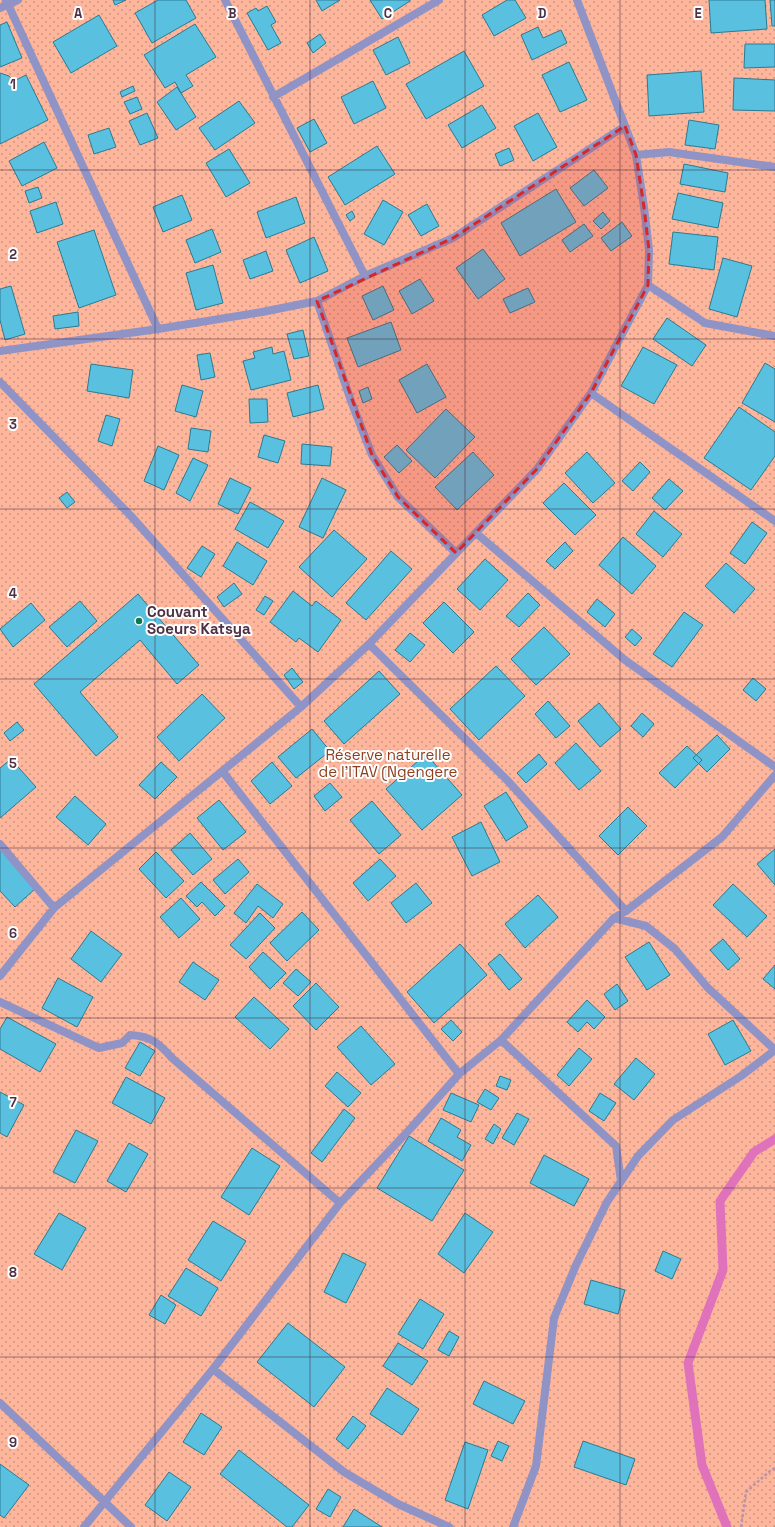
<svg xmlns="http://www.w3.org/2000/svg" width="775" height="1527" font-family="'Space Grotesk',sans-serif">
	<defs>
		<pattern id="park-dots" width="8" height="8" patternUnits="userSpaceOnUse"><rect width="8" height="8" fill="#fdb69b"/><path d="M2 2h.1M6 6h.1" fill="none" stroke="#cf9480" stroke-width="1.8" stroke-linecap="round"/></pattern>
	</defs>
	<rect width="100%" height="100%" fill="#fbcde9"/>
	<path fill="url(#park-dots)" d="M0,0H775V1527H0Z"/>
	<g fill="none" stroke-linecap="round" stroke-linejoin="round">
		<path stroke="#e072bc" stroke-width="9" d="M727,1527L702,1465L688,1363L723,1270L720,1201L754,1152L775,1139"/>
	</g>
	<path fill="#59c0e0" stroke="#2a7b92" d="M113,0H126L115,5Z
		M158,0H186L196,18L152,43L135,13Z
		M316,0H340L322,11Z
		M370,0H410V1L382,19Z
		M507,0H515L526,18L494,36L482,15Z
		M709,0H765L767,29L711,33Z
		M770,0H775V26H772Z
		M267,6L276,22L271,25L281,43L268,50L247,13L256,8L258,11Z
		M99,15L117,46L71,73L53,42Z
		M7,22L22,58L0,67V25Z
		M195,24L216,57L186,75L193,86L181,93L175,82L165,88L144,55Z
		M538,27L543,38L561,30L567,43L532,60L521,35Z
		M320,34L326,43L313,53L307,43Z
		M398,37L410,63L386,75L373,50Z
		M745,44H775V67L744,68Z
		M464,51L484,86L426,119L406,84Z
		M569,62L587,100L560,112L542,75Z
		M701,71L704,112L649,116L647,75Z
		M0,73L9,76L14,81L26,75L48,120L0,144Z
		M734,78L775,80V111L733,110Z
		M373,81L386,108L354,124L341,97Z
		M133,86L135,91L122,97L120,92Z
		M177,87L196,117L176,130L157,102Z
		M137,97L142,109L130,114L124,102Z
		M239,101L255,123L215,150L199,128Z
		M482,105L496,128L462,148L448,125Z
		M147,113L158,138L140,145L129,121Z
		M538,113L557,147L533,161L514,126Z
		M314,119L327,143L310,152L297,128Z
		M689,120L719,125L715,149L685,145Z
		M109,128L116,147L94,154L88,135Z
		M44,142L57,168L22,186L9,161Z
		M377,146L395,174L345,205L328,177Z
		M509,148L514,160L500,166L495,154Z
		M229,149L250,183L226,197L206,163Z
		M684,164L728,173L725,192L680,184Z
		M594,170L608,188L584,206L570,188Z
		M38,187L42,198L29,203L25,191Z
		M556,189L576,222L520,256L501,223Z
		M678,193L723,203L718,228L672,219Z
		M182,195L192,220L163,232L153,207Z
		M296,197L305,223L266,238L257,212Z
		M383,200L403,212L384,245L364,234Z
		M56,202L63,224L37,233L30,211Z
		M427,204L439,226L421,236L408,215Z
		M352,211L355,217L350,221L346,215Z
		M603,212L610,221L601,229L593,221Z
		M622,222L632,236L611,251L601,238Z
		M584,224L593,236L570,252L562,240Z
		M212,229L221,252L195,263L186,240Z
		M94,230L116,295L79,308L57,242Z
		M673,232L718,237L714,270L669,264Z
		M314,237L328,271L300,283L286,250Z
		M483,249L505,279L478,299L456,268Z
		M266,251L273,271L250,279L243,260Z
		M723,258L752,266L737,317L709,309Z
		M213,265L223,303L196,310L186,273Z
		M420,279L434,301L412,314L399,291Z
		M11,286L25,334L5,340L0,320V289Z
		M383,286L394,310L373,320L362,296Z
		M528,288L535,302L510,313L503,299Z
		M78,312L79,326L55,329L53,316Z
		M667,318L706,345L692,366L653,339Z
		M391,322L401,350L358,367L347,338Z
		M303,330L309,356L294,359L287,334Z
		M272,347L273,354L284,351L291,380L251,390L243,361L255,358L253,352Z
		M643,347L677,365L654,404L621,386Z
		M210,353L215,377L201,380L197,355Z
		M765,363L775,369V422L742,403Z
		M91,364L133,370L129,398L87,391Z
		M427,364L446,397L417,413L399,380Z
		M182,385L203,391L196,417L175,411Z
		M318,385L324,409L293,417L287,393Z
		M368,387L372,399L363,403L359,391Z
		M249,399H267L268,422L250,423Z
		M739,407L775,432V456L751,490L704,458Z
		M446,409L475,437L435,478L406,450Z
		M106,415L120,419L112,446L98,441Z
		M191,428L211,431L208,452L188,449Z
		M264,435L285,441L278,463L258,457Z
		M302,444L332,447L330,466L301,464Z
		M397,445L412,461L399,473L384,457Z
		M158,446L179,455L164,490L144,481Z
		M473,452L494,475L457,510L435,487Z
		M587,452L615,483L593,503L565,473Z
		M193,458L208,465L190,501L176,493Z
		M640,462L650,472L633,491L622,481Z
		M230,478L251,488L238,514L218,504Z
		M322,478L346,490L323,538L299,527Z
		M669,479L683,491L665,510L652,498Z
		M564,483L596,515L575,535L543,503Z
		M67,492L75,502L67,508L59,498Z
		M250,502L284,521L268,548L235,529Z
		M654,511L682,534L663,557L636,534Z
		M752,522L767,533L745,564L730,553Z
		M334,530L367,559L332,597L299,567Z
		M623,537L656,566L632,594L599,565Z
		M237,542L267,561L253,585L223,566Z
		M565,542L573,551L555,569L546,561Z
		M202,546L215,554L201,577L187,568Z
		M391,551L412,569L366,620L346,603Z
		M485,559L508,580L480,610L457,589Z
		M726,563L755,589L734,613L705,586Z
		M234,583L242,594L224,607L217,597Z
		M293,591L312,606L316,601L341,620L318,652L299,638L296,642L270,622Z
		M528,593L540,605L519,627L506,616Z
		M138,594L199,665L177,684L140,640L80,692L118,737L96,756L34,684Z
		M265,596L273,601L264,615L256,610Z
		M597,599L615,614L605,627L587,612Z
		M80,601L97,621L67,647L49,627Z
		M444,602L474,632L453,653L423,623Z
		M31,603L45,620L13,647L0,629Z
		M684,612L703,625L672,667L653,654Z
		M544,627L570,654L536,685L511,659Z
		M632,629L642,638L635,646L625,637Z
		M410,633L425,645L410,662L395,650Z
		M496,666L525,696L479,740L450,709Z
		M292,668L303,682L294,689L284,675Z
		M379,671L400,694L344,744L324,721Z
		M753,678L766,689L756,701L743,690Z
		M202,694L225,718L179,761L157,737Z
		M548,701L570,726L556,738L535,714Z
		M599,703L621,729L600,747L578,721Z
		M642,713L654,724L643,737L631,726Z
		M17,722L24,730L10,741L4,733Z
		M312,729L330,751L296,778L278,757Z
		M717,735L730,749L707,772L693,758Z
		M576,743L601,771L579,790L555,763Z
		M687,746L702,760L675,788L659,773Z
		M426,754L462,795L422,830L386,789Z
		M539,754L547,764L526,783L517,773Z
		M11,759L36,787L0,818V768Z
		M161,762L177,777L155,799L139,785Z
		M272,762L292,786L270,804L251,781Z
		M330,783L342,797L325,811L314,796Z
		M506,792L528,827L506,841L484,806Z
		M75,796L106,824L88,845L56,817Z
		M219,800L246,832L223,850L197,818Z
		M372,801L401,835L379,854L350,820Z
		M628,807L647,826L618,855L599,836Z
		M481,822L500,862L472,876L452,837Z
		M190,833L212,859L193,875L171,850Z
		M0,848L36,888L15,907L0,891Z
		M775,849V885L757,864Z
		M156,852L184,881L166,898L139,869Z
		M238,859L249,872L225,894L213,880Z
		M380,859L396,876L368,901L353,883Z
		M201,882L225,906L215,916L202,902L197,907L186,896Z
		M416,883L432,903L406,923L391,903Z
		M257,884L283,904L273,918L258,906L246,923L234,913Z
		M733,884L767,916L747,937L713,905Z
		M538,895L558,917L525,948L505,924Z
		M181,898L200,919L179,938L160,917Z
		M302,912L319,930L287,961L270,943Z
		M260,913L275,928L246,959L230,945Z
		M91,931L122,954L101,982L71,959Z
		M723,939L740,959L728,970L710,950Z
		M649,942L670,975L647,990L625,957Z
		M460,944L487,975L434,1023L407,992Z
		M263,952L286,973L270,989L249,967Z
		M500,954L522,979L509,990L488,964Z
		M193,962L219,980L205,1000L179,982Z
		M775,965V989L763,979Z
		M296,969L311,982L298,996L283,983Z
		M58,978L93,997L77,1027L42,1008Z
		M316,983L339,1007L316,1030L293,1006Z
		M617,984L628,1001L615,1010L604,994Z
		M254,997L289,1029L270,1049L235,1017Z
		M587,1000L605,1017L594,1029L587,1022L578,1032L567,1022Z
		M7,1017L56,1044L40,1072L0,1049V1029Z
		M451,1020L462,1032L453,1041L441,1029Z
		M733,1020L751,1051L725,1065L708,1034Z
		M361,1026L395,1064L371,1085L337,1047Z
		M140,1042L155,1051L140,1076L125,1068Z
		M579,1048L592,1059L569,1086L557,1075Z
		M636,1058L655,1074L634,1100L614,1084Z
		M337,1072L361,1093L348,1107L325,1086Z
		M500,1076L511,1080L507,1090L496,1086Z
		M126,1077L165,1098L151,1124L112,1103Z
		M485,1089L499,1098L491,1110L477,1102Z
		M0,1092L24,1105L7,1137L0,1133Z
		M451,1093L479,1105L471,1122L443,1110Z
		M600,1093L616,1103L604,1121L589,1111Z
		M344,1109L355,1118L322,1162L311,1153Z
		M517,1113L529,1119L514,1145L502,1138Z
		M441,1118L461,1130L457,1137L471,1145L462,1161L428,1141Z
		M494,1124L501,1129L493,1144L485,1139Z
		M76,1130L98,1141L75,1183L53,1172Z
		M409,1136L464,1170L432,1221L377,1188Z
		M129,1143L148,1154L126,1192L107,1181Z
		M252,1148L280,1166L249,1215L221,1197Z
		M544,1155L589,1179L574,1206L530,1183Z
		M59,1213L86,1228L62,1270L34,1254Z
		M465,1213L493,1232L464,1273L438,1254Z
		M213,1221L246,1241L221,1281L188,1260Z
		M663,1251L681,1259L672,1279L655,1271Z
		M343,1253L366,1264L346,1303L324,1292Z
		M186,1268L218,1288L201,1316L168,1296Z
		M591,1280L625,1290L618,1314L584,1304Z
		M161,1295L176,1305L165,1324L149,1315Z
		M420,1299L444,1314L423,1349L398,1334Z
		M288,1323L345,1367L314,1407L257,1362Z
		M449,1331L459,1337L449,1356L438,1350Z
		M398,1343L428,1361L412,1385L383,1366Z
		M484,1381L525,1401L513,1424L473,1404Z
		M387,1388L419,1409L402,1435L370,1414Z
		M201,1413L222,1427L204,1455L183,1442Z
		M353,1416L366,1426L348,1449L336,1439Z
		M498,1441L509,1446L502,1461L491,1456Z
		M583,1441L635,1459L626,1485L574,1467Z
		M465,1442L488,1450L468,1509L445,1500Z
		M239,1450L309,1505L292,1527H287L220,1474Z
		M0,1464L29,1485L4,1518L0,1515Z
		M169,1472L191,1487L167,1521L145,1505Z
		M328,1489L341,1497L330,1517L316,1509Z
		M354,1509L382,1527H343Z"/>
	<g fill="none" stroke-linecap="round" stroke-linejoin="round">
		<path stroke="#ba92ab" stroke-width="2.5" stroke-dasharray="3 2" stroke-linecap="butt" d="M741,1527L746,1492L770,1471L775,1468"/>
		<path stroke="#9093c5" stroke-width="8" d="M6,0L158,329
			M225,0L365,276
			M0,8L18,0
			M273,97L439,0
			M636,155L669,152L775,167
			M648,285L705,323L775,336
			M317,301L351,401L372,455L398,497L456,553
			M0,351L158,329L262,312L317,301L365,276L453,238L625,126
			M0,382L131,516L301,707
			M591,393L775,521
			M476,533L625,660L775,767
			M369,644L507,780L626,911
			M223,772L459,1074
			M0,844L54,908
			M614,918L646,926L675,949L708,988L775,1050
			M0,976L54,908L301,707L369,644L537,469L591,393L648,285L649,250L644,207L636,155L577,0
			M0,1002L99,1048L122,1043L130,1035C150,1036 158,1042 172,1058L340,1203
			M501,1040L616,1146L621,1181
			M213,1369L344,1472L398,1504L449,1527
			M0,1403L131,1527
			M84,1527L213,1369L340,1203L411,1128L459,1074L501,1040L614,918L626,911L722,837L775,775
			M513,1527L536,1466L554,1318L576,1265L607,1202L638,1156L673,1120L741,1076L775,1050"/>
	</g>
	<path fill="#d62828" fill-opacity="0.2" stroke="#d62828" stroke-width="3" stroke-dasharray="8 5" stroke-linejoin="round" d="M625,126L636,155L644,207L649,250L648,285L591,393L537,469L456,553L398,497L372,455L317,301L453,238Z"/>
	<path fill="none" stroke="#4e3044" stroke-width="1" stroke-opacity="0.55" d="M155,0V1527M310,0V1527M465,0V1527M620,0V1527M0,170H775M0,339H775M0,509H775M0,679H775M0,848H775M0,1018H775M0,1188H775M0,1357H775"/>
	<circle fill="#107851" stroke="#fefefe" stroke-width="1.5" cx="139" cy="621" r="4"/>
	<g text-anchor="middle" stroke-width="4" stroke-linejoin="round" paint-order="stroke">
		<g font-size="15" font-weight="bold" fill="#4e3044" stroke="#fefefe" text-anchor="start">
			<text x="147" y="617">Couvant<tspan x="147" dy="17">Soeurs Katsya</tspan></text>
		</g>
		<g font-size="15" fill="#8b3e1e" stroke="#fefefe">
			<text x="388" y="760">Réserve naturelle<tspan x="388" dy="17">de l'ITAV (Ngengere</tspan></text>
		</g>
	</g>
	<g font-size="13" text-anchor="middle" font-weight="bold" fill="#4e3044" stroke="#fefefe" stroke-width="4" stroke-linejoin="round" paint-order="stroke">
		<text x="78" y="18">A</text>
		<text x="232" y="18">B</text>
		<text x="388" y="18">C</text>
		<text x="542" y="18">D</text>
		<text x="698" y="18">E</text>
		<text x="13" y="89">1</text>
		<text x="13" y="259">2</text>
		<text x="13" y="429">3</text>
		<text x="13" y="598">4</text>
		<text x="13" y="768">5</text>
		<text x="13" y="938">6</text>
		<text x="13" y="1107">7</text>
		<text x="13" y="1277">8</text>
		<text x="13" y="1447">9</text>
	</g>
</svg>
